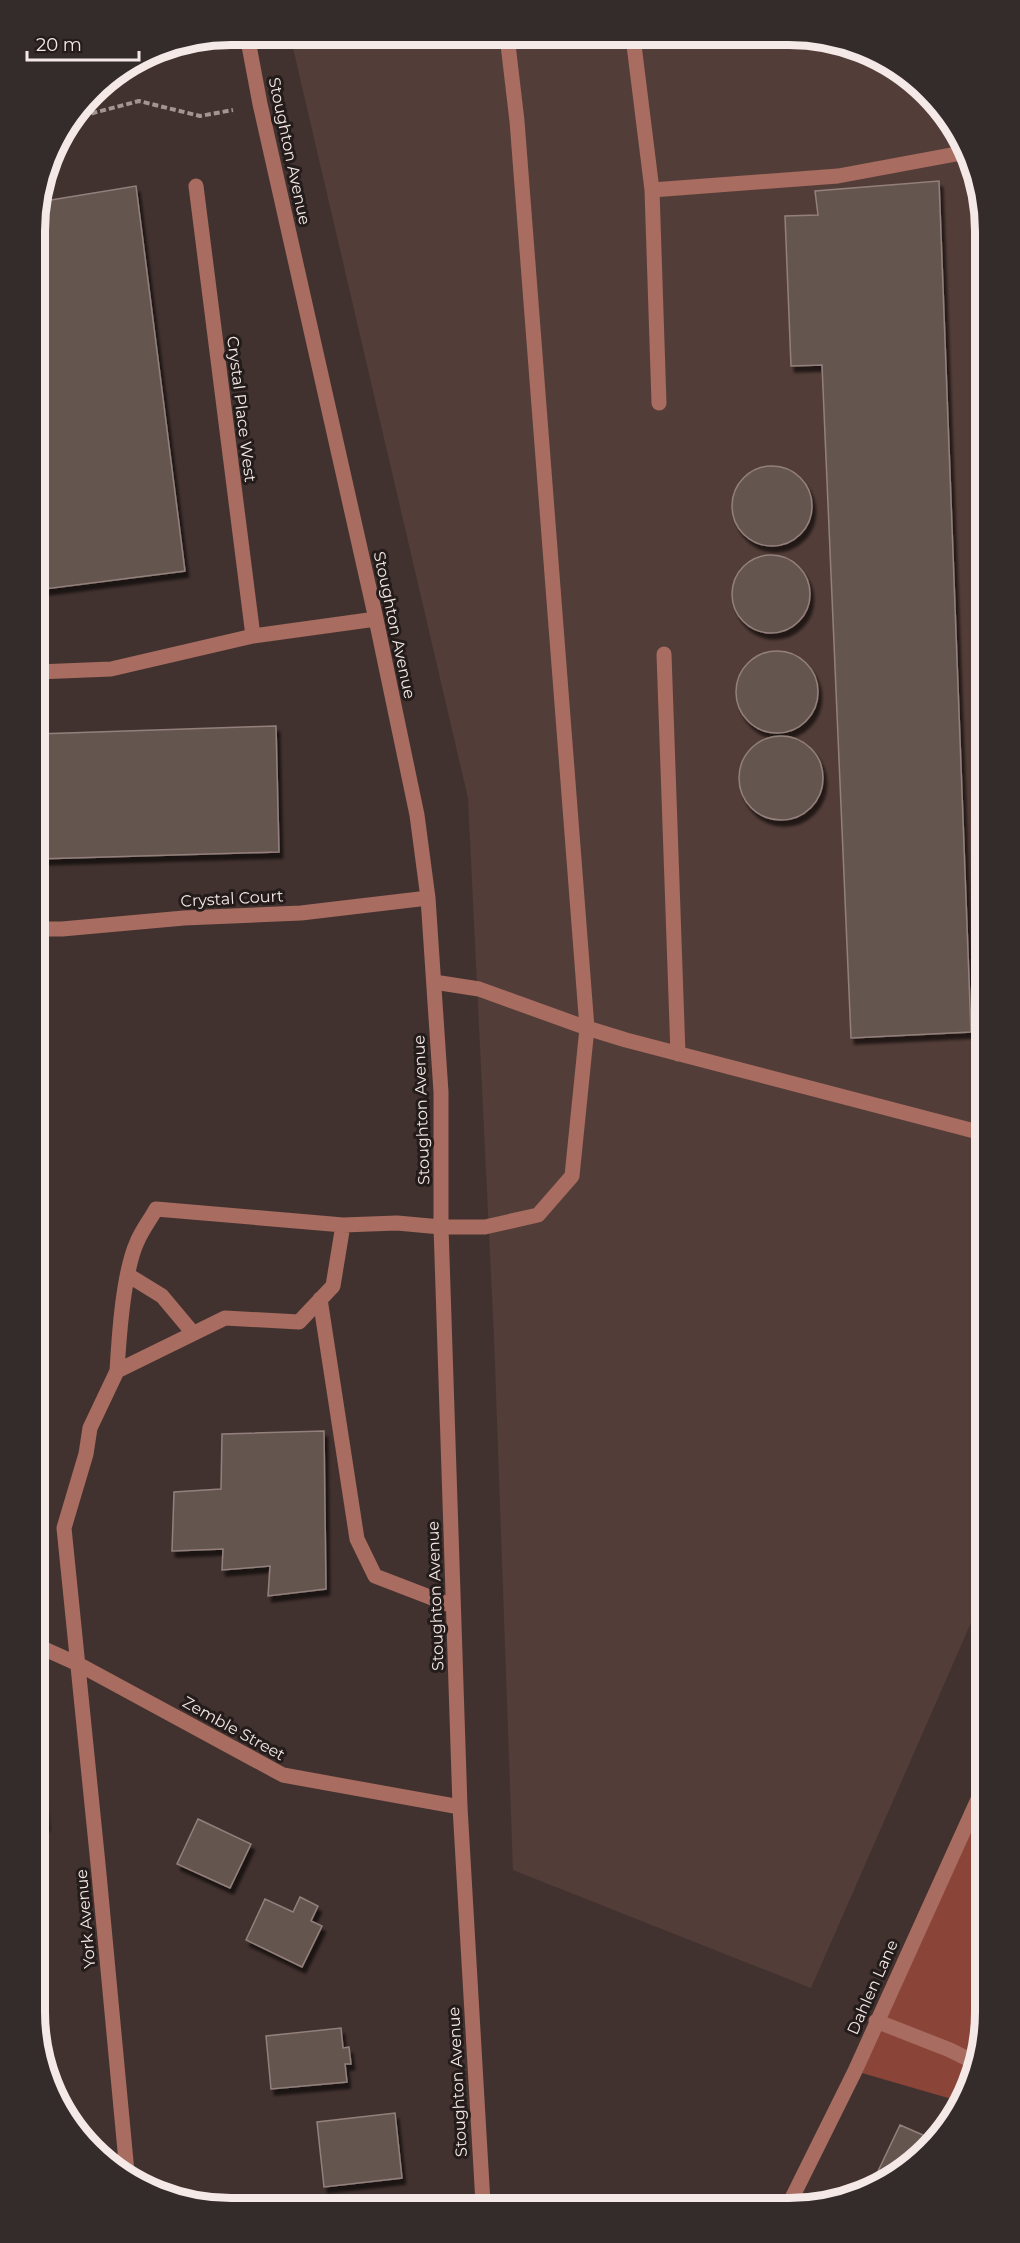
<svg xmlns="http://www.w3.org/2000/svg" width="1020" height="2243" font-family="Montserrat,sans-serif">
	<defs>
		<filter id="shadow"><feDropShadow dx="3.5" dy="6" stdDeviation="1.5" flood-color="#0009"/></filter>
	</defs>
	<rect width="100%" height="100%" fill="#42322f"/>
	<path fill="#533d38" d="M290,35L827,38L919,83L959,132L979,180L984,1593L811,1988L513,1870L494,1336L468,798Z"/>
	<path fill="#8b4538" d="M984,1798L985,2025L971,2087L962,2102L855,2071Z"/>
	<path fill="#655450" stroke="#93807c" stroke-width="1.5" filter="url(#shadow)" d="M939,181L971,1032L851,1038L822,365L791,366L785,216L818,215L815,191Z
		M136,186L185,571L45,589L36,511L35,218L39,202Z
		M732 506a40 40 0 1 1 80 0a40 40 0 1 1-80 0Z
		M732 594a39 39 0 1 1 78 0a39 39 0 1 1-78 0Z
		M736 692a41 41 0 1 1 82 0a41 41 0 1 1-82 0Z
		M276,726L279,852L38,859L37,734Z
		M739 778a42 42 0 1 1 84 0a42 42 0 1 1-84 0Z
		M324,1431L326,1589L268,1596L270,1566L222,1570L223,1549L172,1551L174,1492L221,1489L222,1434Z
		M40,1771L46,1825L40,1826Z
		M198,1819L251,1844L230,1888L177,1864Z
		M300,1897L318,1906L311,1921L322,1926L302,1967L246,1940L265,1899L293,1912Z
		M341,2028L343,2048L349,2047L351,2064H345L347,2082L271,2089L266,2036Z
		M395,2113L402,2178L324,2187L317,2122Z
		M900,2125L932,2139L939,2125L947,2129L898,2176L870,2188Z
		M394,2199L395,2204H354V2202Z"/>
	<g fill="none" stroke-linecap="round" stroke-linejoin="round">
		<path stroke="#a39593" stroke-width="4" stroke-dasharray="6 3" stroke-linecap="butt" d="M74,118L139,101L200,116L233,110"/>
		<path stroke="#a86c60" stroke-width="15" d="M247,35L260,104L376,619L417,815L428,898L441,1092V1227L460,1807L483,2203
			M633,37L652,190L838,176L967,152
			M196,186L253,636
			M652,190L659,403
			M664,654L678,1054
			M37,672L111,669L253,636L376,619
			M37,929H62L184,918L301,913L428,898
			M434,982L479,989L587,1028L626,1040L982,1133
			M128,1275L162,1296L193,1333
			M320,1299L357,1539L375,1576L453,1606
			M117,1371C119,1336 123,1273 137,1242C142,1230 150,1220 156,1209L343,1225
			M40,1647L78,1664L283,1775L460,1807
			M876,2021L950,2050L976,2063
			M127,2172L99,1874L64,1528L86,1454L90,1428L117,1371L225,1318L299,1322L333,1286L343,1225L397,1223L441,1227H485L538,1215L572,1176L587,1028L517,121L507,36
			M790,2202L855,2071L984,1786"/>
	</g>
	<g text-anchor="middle" stroke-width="6" stroke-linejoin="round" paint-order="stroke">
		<g font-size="16" fill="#f4e9e7" stroke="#231c1a">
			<text transform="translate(290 151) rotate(78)" y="6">Stoughton Avenue</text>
			<text transform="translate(242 409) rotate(83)" y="6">Crystal Place West</text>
			<text transform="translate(395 625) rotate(78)" y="6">Stoughton Avenue</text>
			<text transform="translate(232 898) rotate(-3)" y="6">Crystal Court</text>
			<text transform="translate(421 1110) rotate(-92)" y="6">Stoughton Avenue</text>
			<text transform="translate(435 1596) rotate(-92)" y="6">Stoughton Avenue</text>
			<text transform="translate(234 1728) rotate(29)" y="6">Zemble Street</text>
			<text transform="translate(85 1919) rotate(-95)" y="6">York Avenue</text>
			<text transform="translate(872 1987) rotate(-66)" y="6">Dahlen Lane</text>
			<text transform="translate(457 2082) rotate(-93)" y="6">Stoughton Avenue</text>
		</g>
	</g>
	<path d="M0 0H1020V2243H0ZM231 45H789A186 186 0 0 1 975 231V2012A186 186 0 0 1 789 2198H231A186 186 0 0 1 45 2012V231A186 186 0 0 1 231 45Z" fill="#342c2a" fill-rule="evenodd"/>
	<path fill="none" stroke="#f4e9e7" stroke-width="8" d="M231 45H789A186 186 0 0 1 975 231V2012A186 186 0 0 1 789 2198H231A186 186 0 0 1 45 2012V231A186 186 0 0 1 231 45Z"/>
	<path d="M27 51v9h112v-9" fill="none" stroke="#f4e9e7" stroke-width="3"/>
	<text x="36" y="51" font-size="18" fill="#f4e9e7" stroke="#231c1a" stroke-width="4.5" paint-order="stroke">20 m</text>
</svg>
